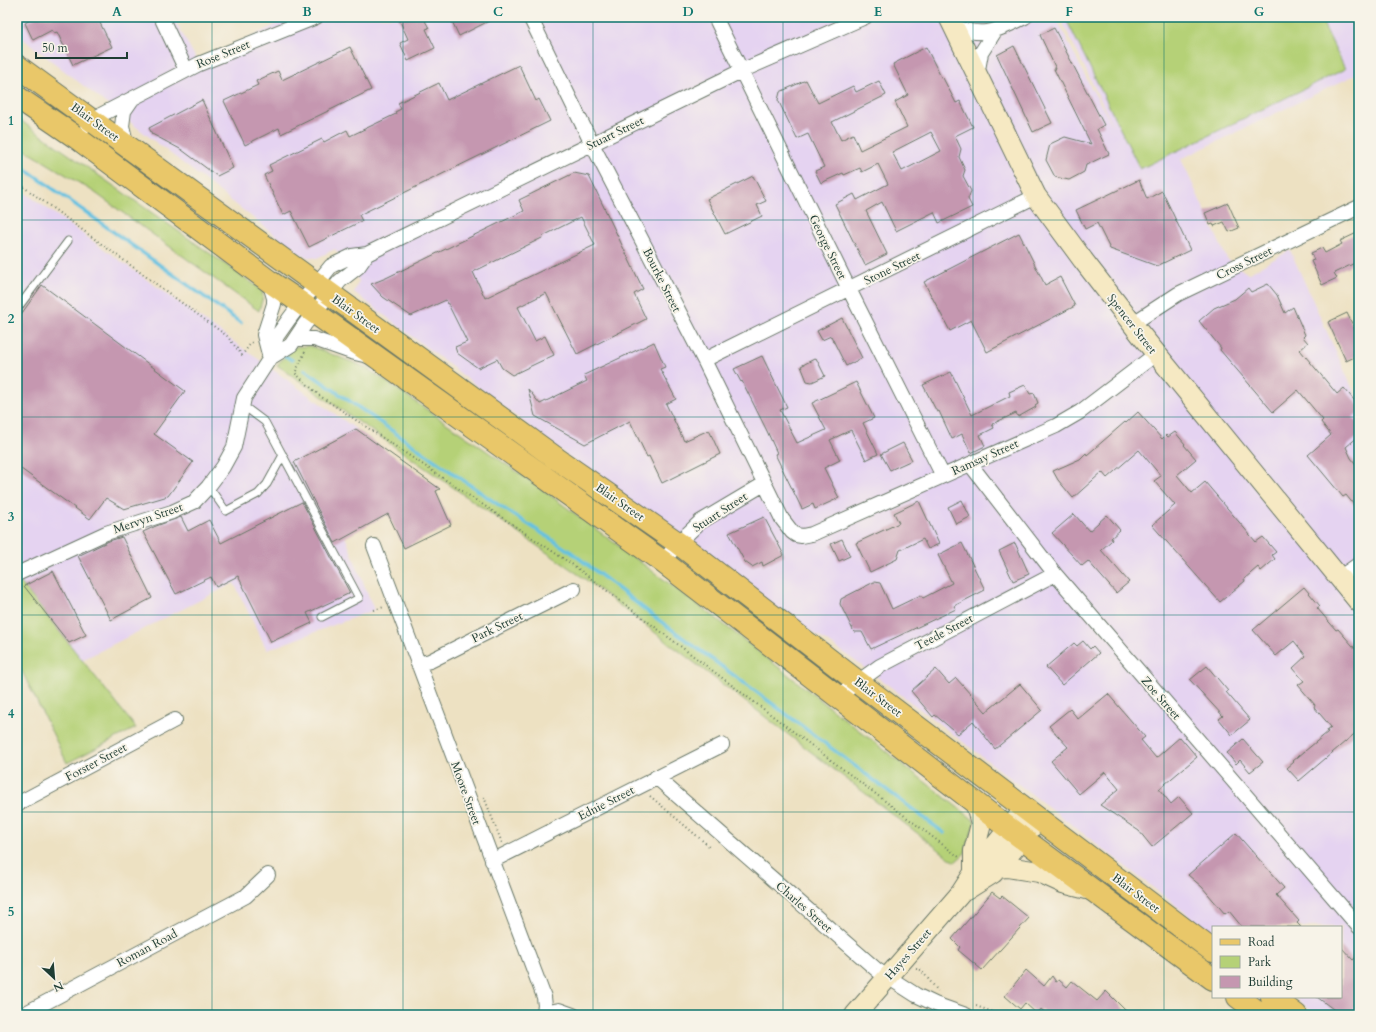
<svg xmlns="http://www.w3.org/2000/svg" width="1376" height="1032" font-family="Cardo,serif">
	<rect width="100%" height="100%" fill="#f7f3e8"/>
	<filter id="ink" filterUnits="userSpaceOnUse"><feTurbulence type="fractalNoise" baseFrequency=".025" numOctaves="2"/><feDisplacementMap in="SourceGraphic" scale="8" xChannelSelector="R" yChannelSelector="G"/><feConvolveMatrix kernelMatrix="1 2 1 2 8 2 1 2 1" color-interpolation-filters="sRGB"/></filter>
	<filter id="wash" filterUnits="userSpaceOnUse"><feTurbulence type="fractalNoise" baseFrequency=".012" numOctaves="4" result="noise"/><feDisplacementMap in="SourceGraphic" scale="16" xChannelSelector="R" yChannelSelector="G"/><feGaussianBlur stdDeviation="0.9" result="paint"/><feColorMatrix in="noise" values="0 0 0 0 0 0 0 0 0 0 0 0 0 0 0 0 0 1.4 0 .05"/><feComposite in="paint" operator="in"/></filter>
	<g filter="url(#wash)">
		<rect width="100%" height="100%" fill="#ede1c2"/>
		<path fill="#e5d3f1" d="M17,17H173L199,64L290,17H1056L1089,84L1113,126L1063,23L1075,17H1359V73L1181,159L1227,259L1248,274L1290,250L1359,403V1015H1317L1294,997H1341V927H1213V934L1059,815L892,688L844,653L712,566L354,292L359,281L335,249L317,258L307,257L297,252L17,34Z
			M17,187L440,489L345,536L374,610L267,650L234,583L82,660L17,578Z"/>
		<path fill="#b5d177" stroke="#6a8756" d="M1070,17H1320L1345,69L1140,169L1066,19Z
			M17,118L262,290L263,297L259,311L94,192L17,145Z
			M310,346L365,367L539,487L713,616L975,821L965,853L955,862L585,579L277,365L294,347Z
			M17,578L136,728L67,763L17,661Z"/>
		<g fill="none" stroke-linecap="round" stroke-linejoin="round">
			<path stroke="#63c1e1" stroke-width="3.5" d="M17,163L241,323
				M282,354L292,360
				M305,370L503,508L571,552L652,615L774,705L944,833"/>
		</g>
		<g id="blocks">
			<path fill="#c597b0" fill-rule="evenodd" d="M36,17H97L112,47L73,65L57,32L54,33L52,30L33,40L25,23Z
				M398,17H423L429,28L426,29L435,48L408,61L400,43L408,39Z
				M450,17H497L459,36Z
				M1054,28L1104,125L1097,129L1109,154L1086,165L1084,172L1069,180L1055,177L1046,160L1050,144L1065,137L1091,144L1054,69H1056L1040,35Z
				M1014,46L1052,123L1033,132L997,55Z
				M350,47L371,90L281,134L279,128L245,145L224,101L258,85L256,81L278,71L282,80Z
				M926,47L942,79L943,78L956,103L960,101L973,127L955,136L961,149L959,157L965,170L963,176L971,191L968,199L972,207L939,223L934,212L896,231L882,202L866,211L887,254L865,265L835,204L854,194L857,200L888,184L878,164L862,172L860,168L844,175L843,173L821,183L815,171L824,167L808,134L797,139L778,100L780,92L806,80L818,103L853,86L856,92L879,81L886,95L832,122L841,140L853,134L860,150L907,127L895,102L908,95L893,64ZM931,132L941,151L902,171L892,152Z
				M519,65L536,101L539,99L550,121L359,215L362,221L309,247L291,211L283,215L264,175L272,171L269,165L322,139L324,142L347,130L350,136L396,114L395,112L401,109L398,103L439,83L447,100Z
				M202,100L233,168L217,176L182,150L152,134L149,128Z
				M574,173L589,176L643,289L634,294L646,319L577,354L546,293L518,307L535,341L545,336L554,355L512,375L502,368L497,359L478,368L457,353L455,347L467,342L446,300L411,316L383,297L371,284L386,278L524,211L519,200ZM581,217L595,245L485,298L473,272L544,237L543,236Z
				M753,176L766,201L757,205L762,216L725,234L707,199Z
				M1139,180L1147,199L1162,191L1190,250L1157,266L1110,249L1097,223L1085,229L1076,210Z
				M1228,203L1239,228L1229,232L1224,222L1214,226L1213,224L1210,225L1205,213Z
				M1359,232V261L1334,273L1337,278L1322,285L1311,261L1314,260L1311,253L1322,248L1325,253L1342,244L1340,241Z
				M1019,233L1045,285L1060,277L1075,306L987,352L971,320L950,331L924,282Z
				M1268,284L1277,295L1285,313L1293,307L1305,335L1303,337L1308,343L1300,350L1337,394L1344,388L1359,406V412L1353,417L1359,424V436L1346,447L1351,458L1359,468V511L1346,495L1343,497L1308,455L1331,435L1321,422L1323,420L1298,390L1273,412L1220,350L1221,348L1199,321L1214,308L1235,299L1248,288L1251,292Z
				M42,285L185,391L154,434L193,462L168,496L124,509L106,498L90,519L17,466V320Z
				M1347,313L1359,338V355L1346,361L1328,322Z
				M842,318L862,358L846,366L831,336L822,340L817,331Z
				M654,342L665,367L660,369L676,399L666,404L684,441L709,430L720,454L662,483L649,456L647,457L630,421L585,444L535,416L528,389L540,404L587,381L584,375Z
				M762,356L787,407L780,410L797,443L826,430L812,403L856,382L874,418L863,423L878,454L866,460L851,430L830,440L840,460L824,468L839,498L815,509L813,504L802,509L775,454L777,453L767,431L742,381L741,382L734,369Z
				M816,358L825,376L812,382L807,381L801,366Z
				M951,372L972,415L1010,396L1009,392L1025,385L1030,394L1034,393L1038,403L1035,405L1036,407L1018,417L1016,413L992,424L994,428L980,435L985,446L971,453L962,434L952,439L939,411L937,412L923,385Z
				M1138,412L1162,439L1166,435L1168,437L1175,432L1185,444L1184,445L1196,459L1177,475L1192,493L1205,482L1256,542L1263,537L1276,552L1272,555L1275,559L1261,571L1258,567L1244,579L1245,581L1220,602L1152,525L1175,505L1154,481L1161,476L1139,450L1107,478L1102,472L1073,498L1058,480L1053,471L1080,459L1086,453L1087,455L1125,422L1126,423Z
				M356,429L440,489L436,491L451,525L404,548L388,514L335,543L294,462Z
				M903,443L912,460L890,470L881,454Z
				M962,500L970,517L956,524L948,507Z
				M919,501L939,544L928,549L923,539L900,550L897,559L870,572L856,543L899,523L894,513Z
				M302,502L350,593L307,613L312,623L271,642L238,576L216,587L211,577L176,594L143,532L156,526L181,517L188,531L209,520L221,543Z
				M1074,514L1089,531L1107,515L1120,530L1111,538L1112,540L1101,550L1129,582L1116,593L1088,561L1082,566L1052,533Z
				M764,517L784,555L763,566L762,562L752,567L745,562L729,533Z
				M122,537L152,598L111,620L78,556L109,541Z
				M842,539L850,556L839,561L831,544Z
				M962,543L985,590L954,606L956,609L871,649L862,632H855L853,630L840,604L841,599L874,582L880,583L892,609L921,595L923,598L952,583L938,555Z
				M1015,543L1029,574L1013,581L999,551Z
				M53,571L86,635L69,643L24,586Z
				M1304,587L1320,606L1317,608L1336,630L1338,629L1359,653V730L1299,781L1287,768L1294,762L1293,761L1328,732L1327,730L1331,727L1314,707L1315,705L1298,685L1304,681L1293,668L1306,656L1294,641L1276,656L1253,630Z
				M1083,641L1090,649L1093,646L1099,653L1062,685L1046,667L1074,643L1077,646Z
				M1207,666L1228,691L1226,692L1250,720L1232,735L1219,719L1223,716L1190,680Z
				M936,669L949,684L956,678L986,712L1020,684L1042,710L995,749L973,721L958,734L935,715L933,717L911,691Z
				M1108,694L1145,737L1141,740L1156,758L1180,737L1197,757L1159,789L1171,804L1179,797L1193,813L1152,847L1139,831L1100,805L1119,789L1105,772L1079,794L1051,761L1068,747L1049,726L1070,709L1078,719Z
				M1243,739L1263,762L1250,772L1240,760L1236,764L1227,753Z
				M1236,833L1284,888L1276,895L1299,921L1297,923L1301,927H1242L1229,911L1225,914L1202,887L1188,875Z
				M992,892L1000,898L1002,896L1029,918L982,970L958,950L960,947L952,939Z
				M1341,947L1353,960L1359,955V1004L1347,1015H1341L1317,997H1341Z
				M1026,970L1044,986L1052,976L1056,982L1059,980L1067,987L1072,981L1097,1001L1106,991L1130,1015H1048L1041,1009L1037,1014L1025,1003L1020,1009L1005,996Z"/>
		</g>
	</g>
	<g filter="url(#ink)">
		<use href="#blocks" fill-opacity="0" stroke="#677666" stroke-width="1"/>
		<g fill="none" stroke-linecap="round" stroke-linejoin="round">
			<defs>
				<path id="lane" d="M17,309L68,241
					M241,408L249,410L265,422L359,598L322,617
					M208,487L214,494L226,511L258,494L267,484L283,455"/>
				<path id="street" d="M161,17L186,70
					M530,17L592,144L704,360L782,519L792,532L796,535L802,536L812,534L1056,426L1080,412L1156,354
					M715,17L849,289L943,476
					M954,27C987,38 995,31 1025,17
					M977,75L981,53L995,31
					M87,125L91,120L199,64L316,17
					M127,146L122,126L124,111L133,98
					M269,281L274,298V304L264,335L270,358
					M1132,324L1178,294L1359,207
					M295,339H314L351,352L368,356
					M270,358L291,345L305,324L340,281L358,267L367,254
					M704,360L1036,196
					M970,464L1055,574L1359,927
					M374,546L544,997L545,1006L543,1015
					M663,562L678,543L700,522L764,484
					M17,574L106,533L172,512L194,502L208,487L223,467L234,447L244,398L270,358L277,336L289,319L301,303L331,266L352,256L367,254L741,71L865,17
					M1339,578L1359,564
					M418,664L430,661L574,589
					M837,697L880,666L1055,574
					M656,777L877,970L916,995L935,1004L966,1015
					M17,804L175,720
					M492,861L722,745
					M544,1013L559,1010L573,1015
					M22,1015L246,896L268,875"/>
				<path id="secondary" d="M949,17L1036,196L1083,260L1141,335L1359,602
					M997,868L1007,867L1039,872L1063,883L1091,890
					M974,872V851L981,824L976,804
					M966,890L993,873L1022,839L1038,819
					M855,1015L961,893L979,865L1025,809"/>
				<path id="primary" d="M17,66L557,459L678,543L858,682L1213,951
					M17,97L77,138L269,281L301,303L663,562L999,821L1213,979
					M1238,997L1262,1015
					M1272,997L1296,1015"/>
			</defs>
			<use href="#lane" stroke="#677666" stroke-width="9"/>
			<use href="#street" stroke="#677666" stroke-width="16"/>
			<use href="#secondary" stroke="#677666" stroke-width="22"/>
			<use href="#primary" stroke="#677666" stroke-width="24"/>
			<path stroke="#677666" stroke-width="2" stroke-dasharray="1 3" stroke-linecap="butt" d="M17,182L227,336L242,355L252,342
				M305,352L295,373L320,396L573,565L959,857
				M374,610L384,607
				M650,796L710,847
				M484,797L502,843
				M916,969L921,970L938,991
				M976,1006L1001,1015"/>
			<use href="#lane" stroke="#fff" stroke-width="7"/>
			<use href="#street" stroke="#fff" stroke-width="14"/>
			<use href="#secondary" stroke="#f6e9c3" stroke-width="20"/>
			<use href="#primary" stroke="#e9c769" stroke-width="22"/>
		</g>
	</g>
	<path fill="none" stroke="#0f766e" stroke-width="1" stroke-opacity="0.55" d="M212,17V1015M403,17V1015M593,17V1015M783,17V1015M973,17V1015M1164,17V1015M17,220H1359M17,417H1359M17,615H1359M17,812H1359"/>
	<g text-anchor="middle" stroke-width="3.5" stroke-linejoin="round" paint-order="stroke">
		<g font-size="12" fill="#1f3d34" stroke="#f7f3e8">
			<text transform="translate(223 54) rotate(-22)" y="4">Rose Street</text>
			<text transform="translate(95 122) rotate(36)" y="4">Blair Street</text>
			<text transform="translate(615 133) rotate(-26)" y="4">Stuart Street</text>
			<text transform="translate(828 247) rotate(64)" y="4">George Street</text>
			<text transform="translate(1244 263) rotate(-26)" y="4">Cross Street</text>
			<text transform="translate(892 268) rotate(-26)" y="4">Stone Street</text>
			<text transform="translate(662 280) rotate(63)" y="4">Bourke Street</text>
			<text transform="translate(356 314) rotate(36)" y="4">Blair Street</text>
			<text transform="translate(1132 324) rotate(52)" y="4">Spencer Street</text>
			<text transform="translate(985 457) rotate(-24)" y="4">Ramsay Street</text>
			<text transform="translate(620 502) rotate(35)" y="4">Blair Street</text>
			<text transform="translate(720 512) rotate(-33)" y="4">Stuart Street</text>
			<text transform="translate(148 518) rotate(-19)" y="4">Mervyn Street</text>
			<text transform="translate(497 627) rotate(-26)" y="4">Park Street</text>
			<text transform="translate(944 632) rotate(-28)" y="4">Teede Street</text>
			<text transform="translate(878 697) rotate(37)" y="4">Blair Street</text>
			<text transform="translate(1161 698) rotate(49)" y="4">Zoe Street</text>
			<text transform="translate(96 762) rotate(-28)" y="4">Forster Street</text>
			<text transform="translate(466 793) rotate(70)" y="4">Moore Street</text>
			<text transform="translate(606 803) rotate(-27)" y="4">Ednie Street</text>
			<text transform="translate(1136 893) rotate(37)" y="4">Blair Street</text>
			<text transform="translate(804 907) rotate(41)" y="4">Charles Street</text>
			<text transform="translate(147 948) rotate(-28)" y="4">Roman Road</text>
			<text transform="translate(908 954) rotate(-49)" y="4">Hayes Street</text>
		</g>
	</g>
	<rect width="1376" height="1032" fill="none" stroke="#f7f3e8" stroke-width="44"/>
	<rect x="1212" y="926" width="130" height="72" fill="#f7f3e8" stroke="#a1aaa0"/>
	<rect x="1220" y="939" width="20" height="6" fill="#e9c769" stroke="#a1aaa0"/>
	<text x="1248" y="946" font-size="12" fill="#1f3d34">Road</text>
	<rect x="1220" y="956" width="20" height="12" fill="#b5d177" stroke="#a1aaa0"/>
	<text x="1248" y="966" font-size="12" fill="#1f3d34">Park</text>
	<rect x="1220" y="976" width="20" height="12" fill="#c597b0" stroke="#a1aaa0"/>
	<text x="1248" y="986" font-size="12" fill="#1f3d34">Building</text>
	<g transform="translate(54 978) rotate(154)" stroke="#f7f3e8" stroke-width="3" paint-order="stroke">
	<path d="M0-3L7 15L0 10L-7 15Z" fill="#1f3d34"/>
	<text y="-6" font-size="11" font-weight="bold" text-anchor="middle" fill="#1f3d34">N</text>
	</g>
	<path d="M36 52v6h91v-6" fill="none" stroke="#1f3d34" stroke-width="2"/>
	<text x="42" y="52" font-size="12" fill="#1f3d34" stroke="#f7f3e8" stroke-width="3" paint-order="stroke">50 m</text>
	<rect x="22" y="22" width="1332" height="988" fill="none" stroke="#0f766e" stroke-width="1.5"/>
	<g font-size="13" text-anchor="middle" font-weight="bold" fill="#0f766e">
		<text x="117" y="16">A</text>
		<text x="307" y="16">B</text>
		<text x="498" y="16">C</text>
		<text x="688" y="16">D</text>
		<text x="878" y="16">E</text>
		<text x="1069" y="16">F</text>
		<text x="1259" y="16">G</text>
		<text x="11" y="125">1</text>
		<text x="11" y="323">2</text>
		<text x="11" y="521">3</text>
		<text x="11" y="718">4</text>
		<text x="11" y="916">5</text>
	</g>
</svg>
